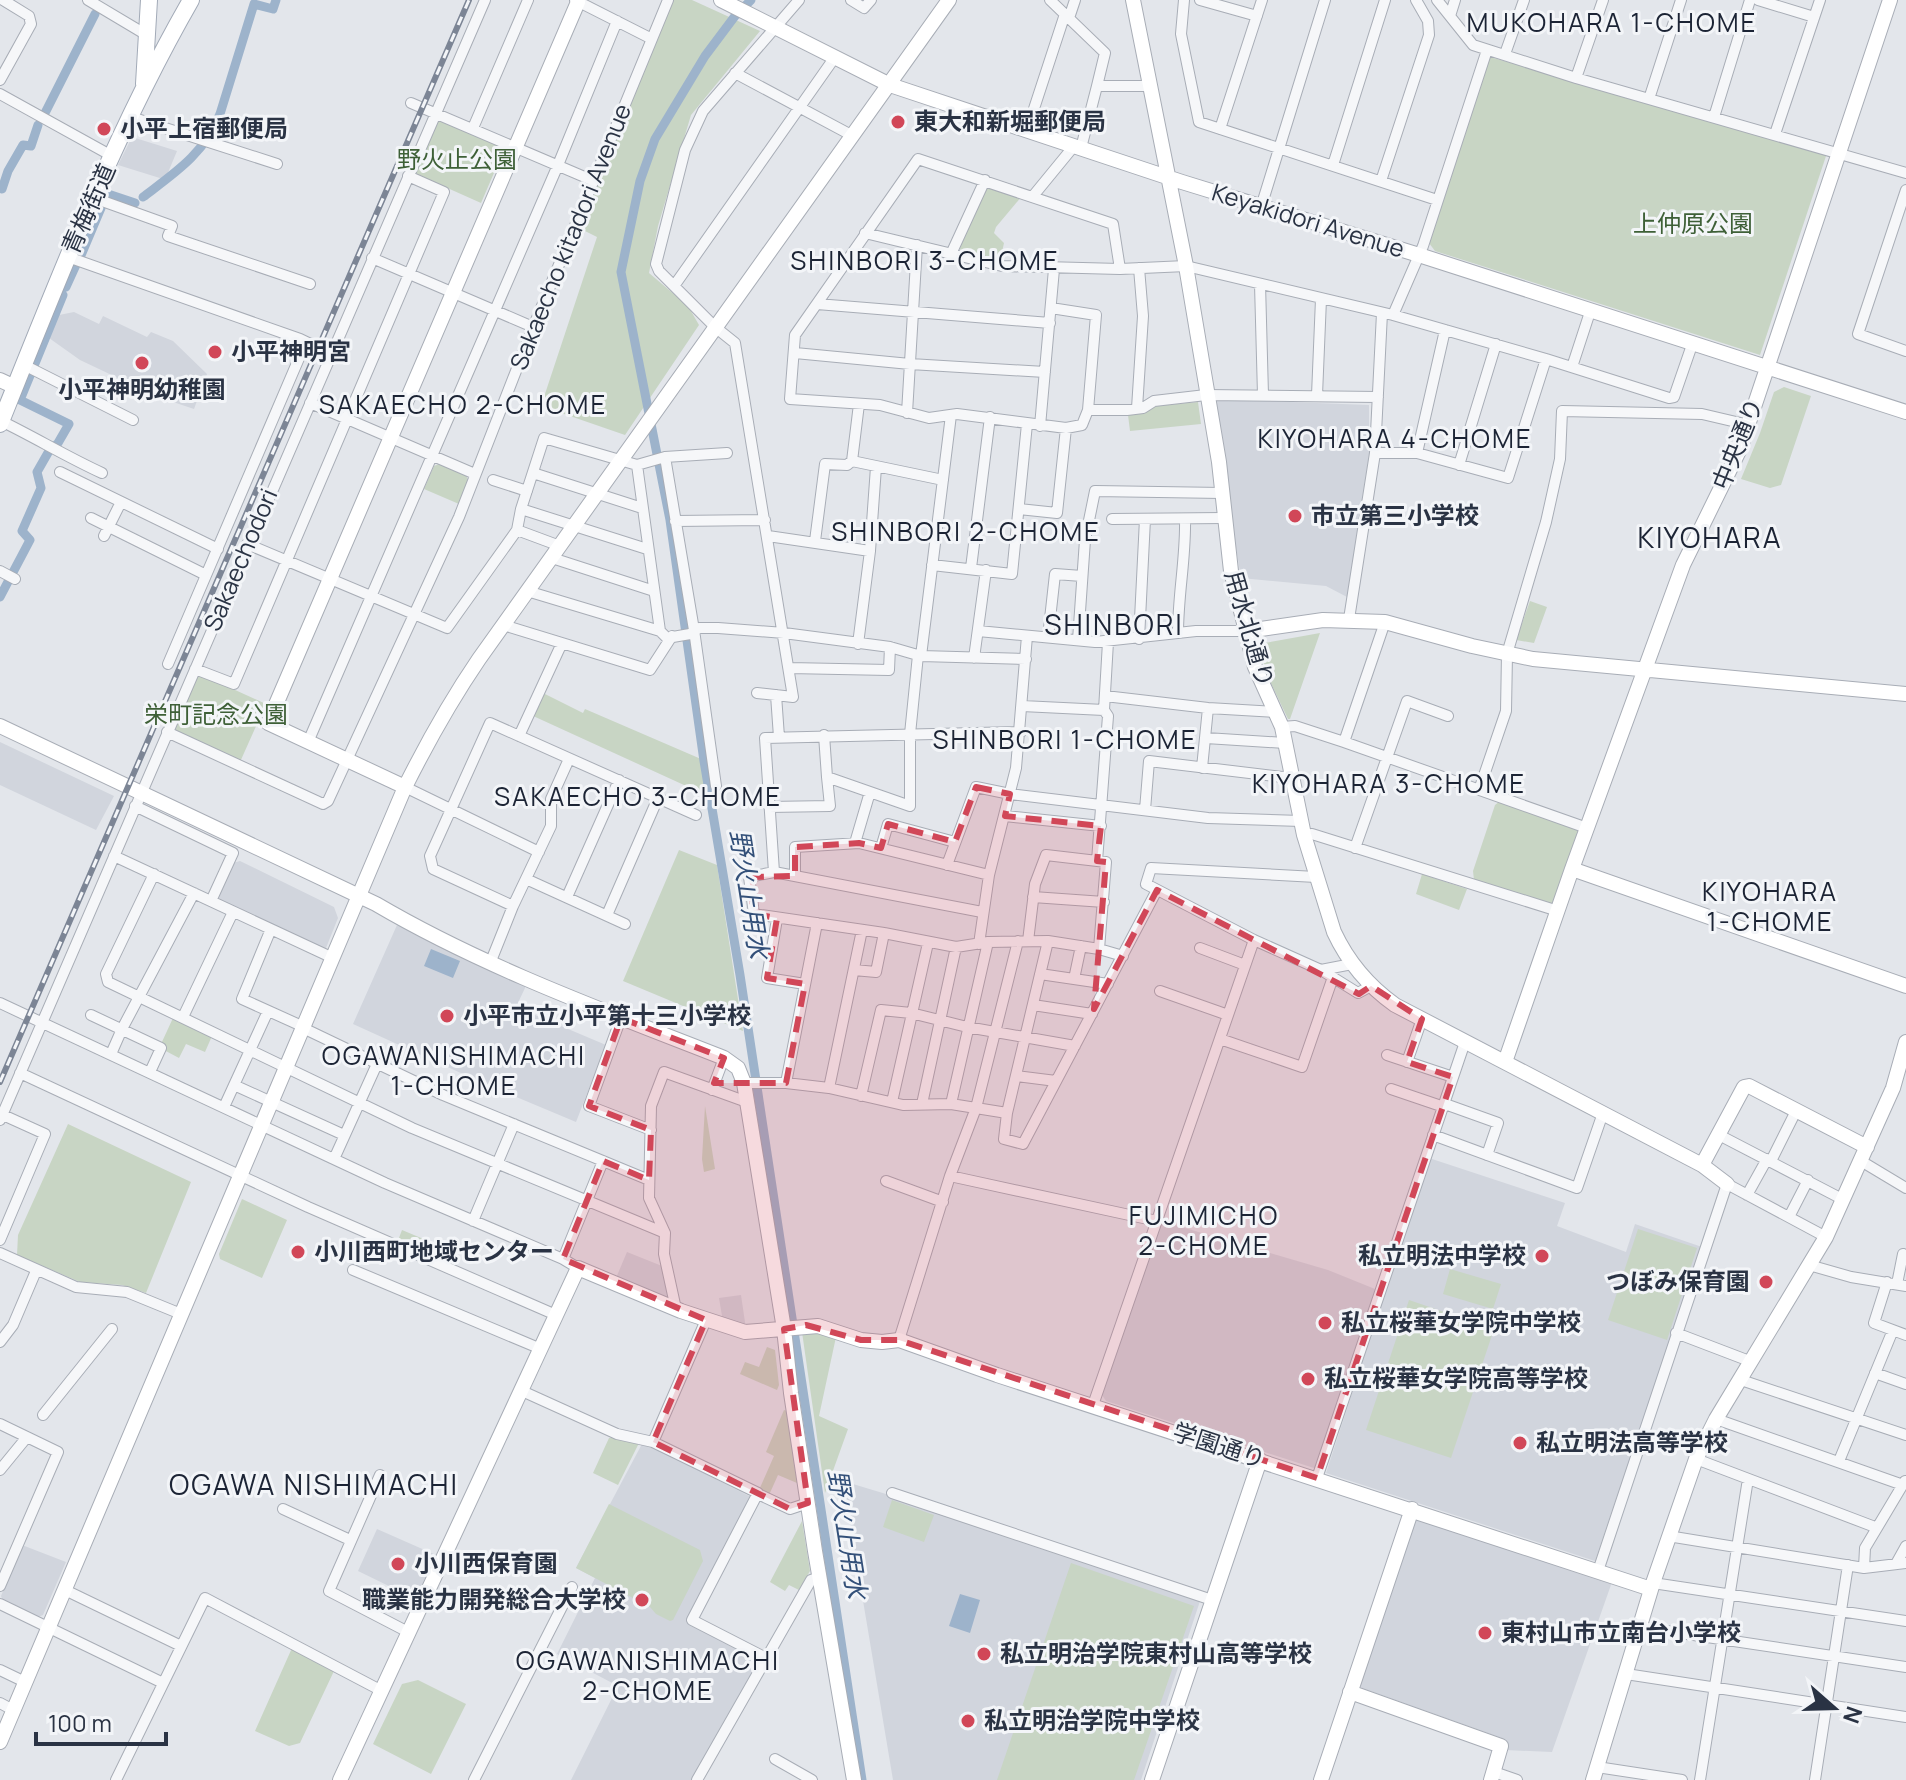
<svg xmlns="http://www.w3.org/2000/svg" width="1906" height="1780" font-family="Manrope,'Noto Sans JP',sans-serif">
	<rect width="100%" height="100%" fill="#e3e6eb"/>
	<path fill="#d1d5dd" d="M132,137L177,151L167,175L163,179L118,165Z
		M74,312L99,324L103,316L147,337L151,332L173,341L207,374L194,409L158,397L80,360L49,338L59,315Z
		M1212,399L1369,405V454L1347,597L1326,586L1241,578Z
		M0,742L114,796L96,830L0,785Z
		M240,861L334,907L338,918L326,948L322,950L220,903L217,896L233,863Z
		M397,925L525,982V988L516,1007L606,1045L576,1122L485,1084L353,1024Z
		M1429,1158L1565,1203L1557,1226L1626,1252L1635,1224L1702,1247L1595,1561L1326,1473Z
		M1161,1221L1328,1270L1375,1289L1317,1469L1106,1401L1102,1395Z
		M627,1252L662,1266L669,1297L666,1299L616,1278Z
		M741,1295L746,1329L723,1322L719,1298Z
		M643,1442L753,1498L689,1621L757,1658L758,1663L691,1780H571L618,1686L557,1654L595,1578L576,1568Z
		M843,1481L972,1520L1200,1601L1141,1780H893Z
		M1413,1514L1612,1582L1552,1752L1505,1750L1507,1740L1362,1688L1359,1684Z
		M377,1529L436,1555L419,1597L397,1587L395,1589L358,1571Z
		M22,1545L66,1562L43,1615L38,1617L3,1601L1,1596Z"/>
	<path fill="#c8d5c4" d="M671,0H692L760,31L691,115L658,226L649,273L688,306L699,325L625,435L541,406L597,237L579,228Z
		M1490,57L1827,153L1760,355L1435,251L1429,243Z
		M440,120L502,146L503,152L481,203L416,174L414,171L436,121Z
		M990,186L1022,196L996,227L994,233L1004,243L1000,261L961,252L960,248L985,188Z
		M1784,387L1811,396L1781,485L1770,488L1741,479L1760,433L1774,392Z
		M1198,402L1201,424L1130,431L1128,415L1155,406Z
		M439,464L466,475L468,480L459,504L424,489L434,466Z
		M1530,601L1547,607L1534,643L1516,640Z
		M1320,633L1290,719H1288L1266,673L1261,650L1265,643Z
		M200,674L266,704L240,762L172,728L195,677Z
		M545,694L583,713L585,709L701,759L708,796L531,715L541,696Z
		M1500,801L1581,830L1554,905L1474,880L1473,871L1495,805Z
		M679,850L717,865L743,1031L623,981Z
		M1422,874L1467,889L1459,910L1416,894Z
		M173,1018L212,1036L205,1052L186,1044L179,1058L162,1049L161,1044Z
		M705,1106L715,1169L704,1172L702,1159Z
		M68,1124L191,1182L146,1293L122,1285L80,1282L17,1255L18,1235Z
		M242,1199L287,1220L262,1278L220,1259L219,1254Z
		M1638,1229L1697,1248L1667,1340L1608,1320Z
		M402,1230L457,1253L451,1267L397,1243Z
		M1450,1269L1501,1284L1493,1309L1443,1294Z
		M1409,1300L1494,1329L1451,1458L1366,1430Z
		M817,1331L836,1337L819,1416L848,1429L825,1493L802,1332Z
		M767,1347L775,1350L779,1385L777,1390L740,1374L745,1362L759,1367Z
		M784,1410L787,1411L798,1481L797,1483L778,1475L769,1495L759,1490L774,1456L766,1452Z
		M616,1436L640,1441L618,1485L593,1473L609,1438Z
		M892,1500L934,1515L924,1542L883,1527Z
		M609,1504L700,1550L703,1561L673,1620L670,1621L656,1614L650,1607L576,1568Z
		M802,1521L810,1571L799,1590L789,1585L785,1591L770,1582Z
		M1071,1563L1194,1606L1134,1780H997Z
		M292,1648L334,1671L300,1743L289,1746L255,1731Z
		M418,1680L466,1704L431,1774L373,1744L402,1684Z"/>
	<path fill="#9db3cb" d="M431,949L460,961L453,978L424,966Z
		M960,1594L980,1600L970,1633L949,1626Z"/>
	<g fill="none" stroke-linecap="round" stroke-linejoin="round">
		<path stroke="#9db3cb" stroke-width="9" d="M751,0L735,16L705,56L655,139L640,181L621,272L670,520L704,761L740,975L862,1780
			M45,113L95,14
			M2,189L8,171L23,145L31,146L38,125
			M108,194L135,203
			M143,197C176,172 204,154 220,114L254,4L273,9L276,0
			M79,260L101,208
			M66,287L76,265
			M0,597L30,540L22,531L41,488L37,472L49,451L58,443L69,424L20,400L63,295"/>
		<defs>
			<path id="street" d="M88,0L145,34
				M575,0L652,39
				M851,0L864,8L871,0
				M1050,0L1105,53L1097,86
				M1184,0L1181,34L1199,122L1437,200
				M1200,0L1257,16
				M1437,0L1473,45L1576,78L1906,173
				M1758,0L1814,17
				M1450,16L1455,0
				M1069,18L1075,0
				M1505,54L1524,0
				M735,73L853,136
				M1576,78L1603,0
				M0,80L31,24L29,16L3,0
				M0,94L112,156
				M1649,99L1681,0
				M411,103L594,181
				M131,117L277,164
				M1714,117L1750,0
				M473,128L528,0
				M1220,129L1262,0
				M1027,130L1065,14
				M1775,134L1820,0
				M1081,148L1097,86H1151
				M1333,165L1385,0
				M1381,181L1429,35L1428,21L1416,0
				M1906,190L1858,334L1906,351
				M1033,196L1074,146
				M94,198L172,226L168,236L310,284
				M1261,207L1325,0
				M865,233L1002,266L1120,269L1186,266L1393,315L1546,359L1669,398L1674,397L1692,345
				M951,254L985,180
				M68,257L300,339L331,354
				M372,258L533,327
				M1120,269L1113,224L918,159L795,335L790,399L880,405L929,418L957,414L1066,428L1082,425L1088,410H1127L1143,408L1154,401L1206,395L1378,397
				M1260,284L1263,395
				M674,286L835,57
				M817,304L1050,323
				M1051,308L1096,315L1088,410
				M1393,315L1423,246L1487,50
				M795,353L910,364L1045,372
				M24,365L133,420
				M1572,367L1590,312
				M1317,395L1321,299
				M310,403L475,474
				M1137,408L1143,316L1139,268
				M907,413L917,245
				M1,421C36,438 67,457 102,473
				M1040,426L1054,269
				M1375,453H1417L1508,478L1546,359
				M1417,453L1445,330
				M665,457L694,630L716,786
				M852,461L859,404
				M637,465L660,631
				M1459,465L1496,344
				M60,472L218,549
				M533,473L642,508
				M493,480L527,491
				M521,509L647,549
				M1019,509L1057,513L1066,428
				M91,518L206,575
				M1112,519L1224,518
				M675,521L765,520
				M517,530L521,509L544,438L637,465L665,457L727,453
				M104,536L121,502
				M768,536L870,551
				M815,541L825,464L847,465L852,461L943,480
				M247,544L447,628L517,530L560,546
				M552,558L654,591
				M932,565L1012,574L1027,424
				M971,568L990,417
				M0,571L15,579
				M527,591L660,631L667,638L690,634L699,628H718L784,633L890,647L921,656L1026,659
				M1349,619L1375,453L1382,313
				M503,625L650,670L672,636
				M978,631L1095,642L1196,631H1247
				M1178,633C1178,594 1186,557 1185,519
				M1048,637L1055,574L1082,576
				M1139,639L1145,519
				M1078,640L1085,540L1095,491L1222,493
				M858,644L870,551L876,467
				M921,656L951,415
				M974,658L986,570
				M168,664L306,342
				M789,668L889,670L890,647
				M195,669L234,684L444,192L408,176
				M757,693L793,697L735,343L715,327L659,271L656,264L685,150L703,111L799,0
				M776,695L779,737
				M1105,696L1208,708L1276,712
				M1022,706L1104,710
				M1282,727L1295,726L1344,742L1587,828
				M167,732L323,804L328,801L459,517L530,335L668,0
				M1021,732L765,738L774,872L749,877L754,914L884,933L956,947L988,942L1048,941L1099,949L1123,956
				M824,735L827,777L910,806V734L918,655
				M519,736L562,643
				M1206,738L1285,743
				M308,742L558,165L617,21
				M1344,742L1385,622
				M1202,768L1208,708
				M405,787L539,852
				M1479,790L1506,711L1507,654L1546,522L1560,459L1562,411L1702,414L1749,425
				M135,806L233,853L211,901
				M769,807L830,806L827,777
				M1145,810L1149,761L1282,777L1290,776
				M1005,816L1101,826
				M1304,835L1312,834L1558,911
				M855,843L870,792
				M881,848L888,824L955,842
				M1355,848L1407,701L1448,716
				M114,856L333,958
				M1097,861L1108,716L1104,710L1108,642
				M947,865L976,787L1010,794L1208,818L1301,821
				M774,872L982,912
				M154,874L106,974L108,982L412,1128L665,1233
				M795,876V847L859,843L989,875
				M1316,877L1151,868L1146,884L1254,940L1321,970L1358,993L1371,986
				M526,879L625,924
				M567,897L619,780
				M1033,897L1104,902
				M513,906L433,869L430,856L490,723L696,815
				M607,915L658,798
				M777,919L767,978L805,984
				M271,929L242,999L304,1027
				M1028,941L1035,884L1046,855L1106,862L1099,949
				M979,944L989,875L1016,768L1027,636
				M1200,948L1245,965
				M491,961L513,906L551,826V799L569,759
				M854,970L876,972L884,933
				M1321,970L1352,964
				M1040,974L1108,984
				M1074,979L1081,946
				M1160,991L1228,1015
				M0,1003L385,1183L563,1259L578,1268
				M1033,1005L1092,1014
				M91,1015L161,1048L150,1072
				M183,1017L233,912
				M621,1018L589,1106L651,1130
				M303,1028L443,1095L649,1180
				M1220,1039L1302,1067L1332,980
				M111,1054L122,1029L194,893
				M1387,1055L1453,1077
				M1407,1062L1422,1019
				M20,1073L308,1207L556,1315
				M1016,1076L1056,1081
				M744,1083H786L829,1088L903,1105L951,1104L1007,1113L1004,1139L1023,1144L1157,890
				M786,1083L817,923
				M234,1085L344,1135
				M829,1088L862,930
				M1391,1089L1444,1107
				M712,1090L724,1058
				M861,1096L881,1010L911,1013L967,1027L1075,1046
				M892,1102L928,943
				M922,1104L956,947
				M951,1104L988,942
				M1445,1104L1498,1123L1487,1155
				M224,1107L268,1011
				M1007,1113L1048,941
				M0,1120L485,0
				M1433,1135L1577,1188L1603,1113
				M1719,1135L1844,1200
				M334,1159L377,1064
				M1771,1161L1796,1111
				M1861,1161L1906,1188
				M950,1176L1157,1221
				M886,1181L943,1202
				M1747,1195L1767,1159
				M1789,1217L1808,1180
				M473,1221L514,1124
				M0,1240L45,1134L3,1115
				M0,1253L76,1287L127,1292L181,1314
				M563,1259L603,1161
				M1809,1265L1851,1277L1906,1286
				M353,1270L541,1349
				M1887,1282L1874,1323L1906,1335
				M1897,1284L1903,1254
				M676,1309L664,1254L665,1233L649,1198L651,1106L664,1072L747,1102
				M1676,1333L1752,1362
				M899,1340L950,1176L976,1108L1018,941
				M0,1342L13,1325L36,1271
				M1875,1373L1906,1384
				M1741,1380L1906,1435
				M522,1391L617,1434L653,1442L758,1493L692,1620L766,1658
				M1093,1405L1254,940
				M43,1415L112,1329
				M1716,1419L1903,1485
				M0,1424L58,1452L0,1586
				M653,1442L706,1320
				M1696,1459L1875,1527
				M1839,1461L1893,1330
				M0,1470L27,1437
				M380,1475L329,1591L410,1633
				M1317,1478L1465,1042
				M892,1493L1212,1600
				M758,1494L790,1509L808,1503
				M283,1509L350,1540
				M1668,1536L1864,1568L1906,1563
				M1896,1564L1906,1546
				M1864,1568L1865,1548L1905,1481
				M1598,1571L1727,1184L1826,1237
				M1653,1583L1906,1621
				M65,1590L181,1646
				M0,1604L163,1683
				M1640,1627L1906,1667
				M0,1670L25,1682
				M1626,1674L1906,1717
				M0,1703L13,1710
				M775,1759L812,1780
				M1597,1767L1682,1780
				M1494,1772L1517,1780
				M116,1780L205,1598L382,1691
				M474,1780L572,1587
				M697,1780L811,1580L820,1577
				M1700,1780L1748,1479
				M1815,1780L1848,1565"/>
			<path id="secondary" d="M721,0L890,85L1182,182L1419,255L1906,412
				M1133,0L1186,266L1219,462L1231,571L1255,667L1282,727L1304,835L1334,932C1348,962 1367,985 1395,1005L1702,1165L1727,1184
				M0,380L15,387
				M1247,631L1323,620L1385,622L1472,646L1533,659L1906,694
				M0,726L376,904C485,968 607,1012 724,1058L738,1068L744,1083L784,1329L791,1393L815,1551L854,1780
				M405,787L268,723L578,2
				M1572,869L1906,986
				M1505,1062L1572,869L1683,565L1740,449L1890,0
				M1702,1165L1744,1087L1749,1086L1867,1147
				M1350,1692L1501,1746L1491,1780
				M0,1742L405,787C427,743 451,700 479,659L949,0
				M340,1780L578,1268L681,1311L745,1332L818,1326L861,1340L882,1342L899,1340L997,1375L1651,1589
				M1152,1780L1260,1460
				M1321,1780L1412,1509
				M1593,1780L1653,1583L1696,1459L1716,1419L1826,1237L1893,1088L1906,1042"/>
			<path id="primary" d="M144,84L149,0
				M0,424C58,280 114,134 191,0"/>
		</defs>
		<use href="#street" stroke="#a8adb6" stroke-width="12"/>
		<use href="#secondary" stroke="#a8adb6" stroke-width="16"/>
		<use href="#primary" stroke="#a2aab7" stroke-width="18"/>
		<use href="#street" stroke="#f6f7f9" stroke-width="10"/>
		<use href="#secondary" stroke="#fff" stroke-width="14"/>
		<use href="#primary" stroke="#fff" stroke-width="16"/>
		<defs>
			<path id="rail" d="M0,1082L469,0"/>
		</defs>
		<use href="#rail" stroke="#7c8595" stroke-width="6"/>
		<use href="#rail" stroke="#f3f5f8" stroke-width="3" stroke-dasharray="9" stroke-linecap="butt"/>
	</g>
	<path fill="#d14758" fill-opacity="0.2" stroke="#d14758" stroke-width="6" stroke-dasharray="16 10" stroke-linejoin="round" d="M976,787L1010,794L1005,816L1101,826L1097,861L1106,862L1094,1009L1157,890L1359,994L1371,986L1422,1019L1407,1062L1453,1077L1317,1478L899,1340H861L806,1325L784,1329L808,1503L790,1509L653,1442L706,1320L563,1259L603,1161L649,1180L651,1130L589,1106L621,1018L724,1058L714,1083H786L805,984L767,978L777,918L754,914L749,877L795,876V847L859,843L881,848L888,824L955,842Z"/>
	<g fill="#d14758" stroke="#f3f5f8" stroke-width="3">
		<circle cx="898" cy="122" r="8"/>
		<circle cx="104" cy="129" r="8"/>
		<circle cx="215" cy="352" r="8"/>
		<circle cx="142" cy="363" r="8"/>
		<circle cx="1295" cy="516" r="8"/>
		<circle cx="447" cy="1016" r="8"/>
		<circle cx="298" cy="1252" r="8"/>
		<circle cx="1542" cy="1256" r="8"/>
		<circle cx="1766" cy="1282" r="8"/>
		<circle cx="1325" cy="1323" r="8"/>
		<circle cx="1308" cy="1379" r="8"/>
		<circle cx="1520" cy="1443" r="8"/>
		<circle cx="398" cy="1564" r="8"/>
		<circle cx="642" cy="1600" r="8"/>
		<circle cx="1485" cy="1633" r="8"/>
		<circle cx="984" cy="1654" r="8"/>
		<circle cx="968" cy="1721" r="8"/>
	</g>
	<g text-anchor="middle" stroke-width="6" stroke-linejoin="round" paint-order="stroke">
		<g font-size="24" font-weight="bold" fill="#2a3344" stroke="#f3f5f8" text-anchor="start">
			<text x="914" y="130">東大和新堀郵便局</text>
			<text x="120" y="137">小平上宿郵便局</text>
			<text x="231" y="360">小平神明宮</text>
			<text x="142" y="398" text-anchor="middle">小平神明幼稚園</text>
			<text x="1311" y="524">市立第三小学校</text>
			<text x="463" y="1024">小平市立小平第十三小学校</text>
			<text x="314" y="1260">小川西町地域センター</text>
			<text x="1526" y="1264" text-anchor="end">私立明法中学校</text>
			<text x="1750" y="1290" text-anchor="end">つぼみ保育園</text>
			<text x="1341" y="1331">私立桜華女学院中学校</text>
			<text x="1324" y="1387">私立桜華女学院高等学校</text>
			<text x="1536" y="1451">私立明法高等学校</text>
			<text x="414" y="1572">小川西保育園</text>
			<text x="626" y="1608" text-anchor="end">職業能力開発総合大学校</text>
			<text x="1501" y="1641">東村山市立南台小学校</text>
			<text x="1000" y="1662">私立明治学院東村山高等学校</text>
			<text x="984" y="1729">私立明治学院中学校</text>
		</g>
		<g font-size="24" fill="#3e6037" stroke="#f3f5f8">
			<text x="457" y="168">野火止公園</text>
			<text x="1693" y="232">上仲原公園</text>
			<text x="216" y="723">栄町記念公園</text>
		</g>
		<g font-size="24" fill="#2a3344" stroke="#f3f5f8">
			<text transform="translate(89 209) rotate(-66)" y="8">青梅街道</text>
			<text transform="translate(1308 221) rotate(17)" y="8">Keyakidori Avenue</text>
			<text transform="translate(571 237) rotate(-68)" y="8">Sakaecho kitadori Avenue</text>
			<text transform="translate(1738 444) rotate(-68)" y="8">中央通り</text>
			<text transform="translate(241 560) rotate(-67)" y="8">Sakaechodori</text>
			<text transform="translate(1249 629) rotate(74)" y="8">用水北通り</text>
			<text transform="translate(1219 1446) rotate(18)" y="8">学園通り</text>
		</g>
		<g font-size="26" letter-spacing="2" fill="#1c2435" stroke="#f3f5f8">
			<text x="1612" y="32">MUKOHARA 1-CHOME</text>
			<text x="925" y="270">SHINBORI 3-CHOME</text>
			<text x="463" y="414">SAKAECHO 2-CHOME</text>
			<text x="1395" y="448">KIYOHARA 4-CHOME</text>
			<text x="966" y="541">SHINBORI 2-CHOME</text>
			<text x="1065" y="749">SHINBORI 1-CHOME</text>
			<text x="1389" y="793">KIYOHARA 3-CHOME</text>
			<text x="638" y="806">SAKAECHO 3-CHOME</text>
			<text x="1770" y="901">KIYOHARA<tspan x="1770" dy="30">1-CHOME</tspan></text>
			<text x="454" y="1065">OGAWANISHIMACHI<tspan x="454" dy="30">1-CHOME</tspan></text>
			<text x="1204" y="1225">FUJIMICHO<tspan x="1204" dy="30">2-CHOME</tspan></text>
			<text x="648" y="1670">OGAWANISHIMACHI<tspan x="648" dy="30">2-CHOME</tspan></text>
		</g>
		<g font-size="26" font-style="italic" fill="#335079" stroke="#f3f5f8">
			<text transform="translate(749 894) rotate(81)" y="9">野火止用水</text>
			<text transform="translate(847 1534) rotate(81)" y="9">野火止用水</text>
		</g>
		<g font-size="28" letter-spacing="2" fill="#1c2435" stroke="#f3f5f8">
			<text x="1710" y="548">KIYOHARA</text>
			<text x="1114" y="635">SHINBORI</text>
			<text x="314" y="1495">OGAWA NISHIMACHI</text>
		</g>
	</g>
	<g transform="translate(1834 1708) rotate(110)" stroke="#f3f5f8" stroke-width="6" paint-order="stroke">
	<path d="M0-6L14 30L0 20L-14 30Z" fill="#2a3344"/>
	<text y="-12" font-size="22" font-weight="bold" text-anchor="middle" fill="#2a3344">N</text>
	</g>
	<path d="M36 1732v12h130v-12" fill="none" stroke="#2a3344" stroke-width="4"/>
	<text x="48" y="1732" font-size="24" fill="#2a3344" stroke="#f3f5f8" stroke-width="6" paint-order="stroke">100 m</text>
</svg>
